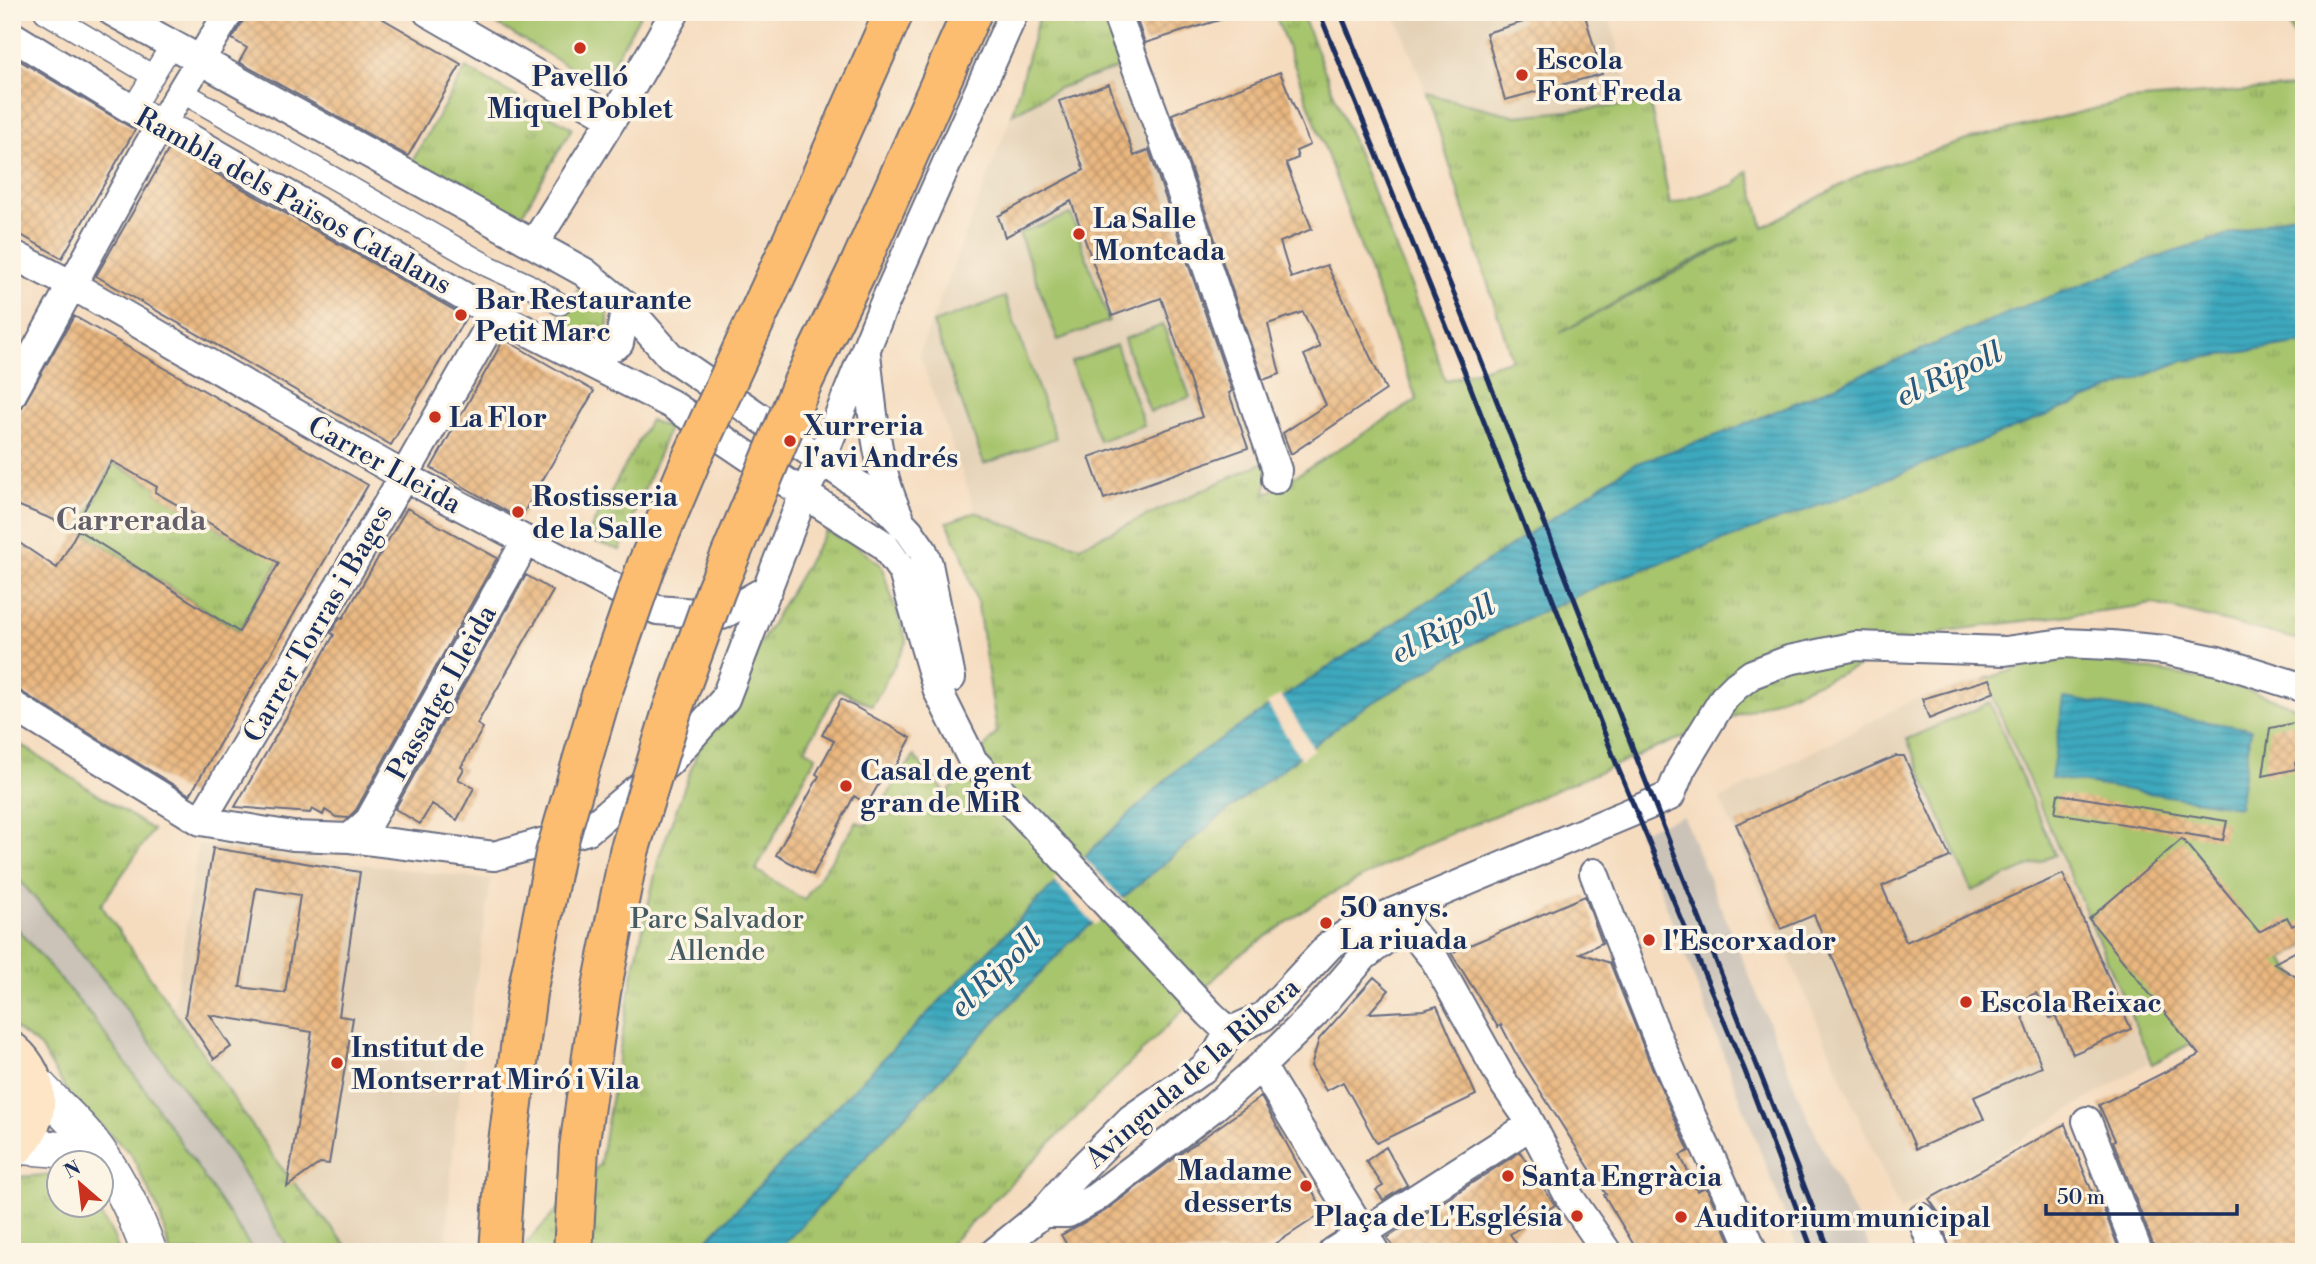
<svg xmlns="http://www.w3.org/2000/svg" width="2316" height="1264" font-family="'Libre Bodoni',serif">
	<defs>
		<pattern id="grass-tufts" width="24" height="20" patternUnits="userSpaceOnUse" patternTransform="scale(1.75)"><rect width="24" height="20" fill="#a7c56d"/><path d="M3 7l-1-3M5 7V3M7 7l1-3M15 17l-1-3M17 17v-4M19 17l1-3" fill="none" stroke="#87a05d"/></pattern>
		<pattern id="water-rules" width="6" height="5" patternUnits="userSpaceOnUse" patternTransform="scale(1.75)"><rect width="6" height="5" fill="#3ea9be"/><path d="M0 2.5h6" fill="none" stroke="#338a9e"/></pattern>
		<pattern id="building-cross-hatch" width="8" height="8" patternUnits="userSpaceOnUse" patternTransform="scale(1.75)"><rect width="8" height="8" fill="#eab77f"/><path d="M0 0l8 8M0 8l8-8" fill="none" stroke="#bd956b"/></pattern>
	</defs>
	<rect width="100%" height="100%" fill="#fcf5e5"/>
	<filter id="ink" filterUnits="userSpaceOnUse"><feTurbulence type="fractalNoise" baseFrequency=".0143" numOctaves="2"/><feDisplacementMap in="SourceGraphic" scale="14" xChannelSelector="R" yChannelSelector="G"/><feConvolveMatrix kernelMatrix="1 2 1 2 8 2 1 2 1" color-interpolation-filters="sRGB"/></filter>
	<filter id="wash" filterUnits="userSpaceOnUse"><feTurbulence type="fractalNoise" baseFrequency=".00686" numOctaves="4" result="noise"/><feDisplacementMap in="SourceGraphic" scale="28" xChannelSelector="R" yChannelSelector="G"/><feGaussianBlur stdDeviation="1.57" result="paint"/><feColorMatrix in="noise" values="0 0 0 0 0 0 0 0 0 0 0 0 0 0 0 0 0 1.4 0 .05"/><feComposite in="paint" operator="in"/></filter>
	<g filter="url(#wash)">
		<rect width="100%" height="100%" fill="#f5dcbf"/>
		<path fill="#e4d1b6" d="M1394,12H1608L1634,105L1516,116L1427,94Z
			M1133,63L1271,459L1079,546L1007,525L976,512L919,354L1012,114L1059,88Z
			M1983,679L2148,1063L1900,1212L1720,799L1915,699Z
			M198,844L491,880L456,1118L445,1252H352L279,1165L174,1008Z"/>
		<path fill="#cbc3b8" d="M1683,816L1807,1115L1872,1252H1799L1638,832Z
			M12,871L116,995L232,1156L291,1252H254L148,1094L93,1018L12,922Z"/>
		<path fill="url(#grass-tufts)" stroke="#617a66" stroke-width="2" fill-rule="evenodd" d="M1040,12H1103L1133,63L1059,88L1012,114Z
			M1274,12H1301L1432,338L1445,381L1512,359L1427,94L1516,116L1650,103L1670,204L1734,185L1748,171L1763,227L1868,171L1974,138L2131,100L2304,86V211L2142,262L2025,306L1726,432L1632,465L1183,764L1040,898L695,1252H518L600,1164L633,972L659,857L698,750L826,531L854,544L881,565L907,642L872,706L838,689L805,749L816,756L756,870L804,900L857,822L866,826L914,756L947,794L997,732L978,606L962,554L947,522L976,512L1007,525L1080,546L1271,459L1265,495L1417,400C1368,271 1324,141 1274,12ZM1739,238V239L1560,333L1680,267Z
			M2284,12H2304V62Z
			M466,68L572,128L517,223L411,163Z
			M579,287L608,304V326L599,340L583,343L554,329Z
			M2304,343V641L2155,604L1946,631L1661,746L1422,846L1323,898L1236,957L942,1252H776L1070,942L1222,815L1357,712L1474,643L1600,585L2182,361Z
			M650,420L669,428L620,550L585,539Z
			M113,463L157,487L156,492L249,546L280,559L239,631L79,530Z
			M12,739L153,830L101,905L279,1165L352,1252H291L232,1156L116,995L12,871Z
			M12,922L93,1018L148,1094L254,1252H170L159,1211L131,1154L70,1096L40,1047L12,1026Z
			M48,1175L59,1180L60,1204L92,1205L96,1208L113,1235L119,1252H12V1180L17,1177Z"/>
		<path fill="#a7c56d" stroke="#617a66" stroke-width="2" d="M476,12H642L600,85Z
			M1071,214L1109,321L1058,340L1019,233Z
			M1005,297L1056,438L984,464L933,323Z
			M1163,325L1190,397L1150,412L1124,339Z
			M1116,345L1144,425L1099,441L1071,362Z
			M2060,655C2137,668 2233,678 2304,711V947L2282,959L2299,980L2304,982V1001L2234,1021L2152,1064L1985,679Z
			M1990,703L2055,855L1972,891L1907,739Z"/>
		<path fill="url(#water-rules)" stroke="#2c6c8e" stroke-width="2" d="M2304,211V343L2182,361L1837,499L1600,585L1474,643L1357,712L1222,815L1070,942L776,1252H695L1040,898L1183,764L1632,465L1726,432L2025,306L2142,262Z
			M2064,698L2251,729L2239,807L2051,778Z"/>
		<path fill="#f5dcbf" d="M1281,695L1314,749L1301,759L1267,704Z
			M1081,854L1125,901L1095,925L1053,880Z"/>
		<g id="blocks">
			<path fill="url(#building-cross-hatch)" fill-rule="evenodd" d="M246,12H371L461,64L408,156L239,62L247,48L232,39L243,21Z
				M1134,12H1228L1229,17L1145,43Z
				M1520,12H1584L1602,74L1505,100L1486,33L1523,22Z
				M12,56L135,130L62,258L12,230Z
				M1280,72L1310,145L1296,151L1298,158L1286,163L1312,229L1280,242L1291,278L1327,265L1386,390L1291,454L1283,433L1326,405L1304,355L1320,347L1303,312L1268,324L1280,374L1263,380L1172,114Z
				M1109,84L1134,156L1149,150L1232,391L1229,393L1248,448L1104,499L1089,457L1202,417L1161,298L1112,316L1071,201L1005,237L998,216L1084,170L1059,101Z
				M170,147L466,317L391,445L96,276Z
				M74,316L368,485L190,795L12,686V538L57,568L78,530L239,632L279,563L155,492L157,487L112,461L74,528L12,503V425Z
				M504,339L594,391L520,519L431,468Z
				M407,508L497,558L356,810L348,818L336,817L325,810L323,815L312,809L310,813L235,807L334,635L331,633L340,617L343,618Z
				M526,575L553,591L477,724L483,728L461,767L464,769L458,779L474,788L457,820L432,804L420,824L395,809Z
				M1990,679L1995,692L1929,719L1922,699Z
				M841,699L911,738L893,772L887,770L867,804L854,796L813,875L776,855L819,776L816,774L834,741L822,735Z
				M2304,721V761L2295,763L2296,769L2263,776L2270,728Z
				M1896,756H1904L1950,857L1882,886L1906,942L2063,874L2131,1029L2073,1054L2055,1015L2050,1018L2036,993L2017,1002L2042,1067L1974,1097L1984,1119L1916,1149L1814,915L1781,929L1736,824Z
				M2058,794L2227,821L2223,840L2055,813Z
				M2182,839L2259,932L2287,917L2292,926L2304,920V947L2274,963L2304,982V1252H2290L2286,1242L2262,1252H2156L2113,1141L2115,1140L2099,1105L2199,1055L2089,919Z
				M213,848L360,872L339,1016L353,1018L329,1164L320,1163L287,1187L312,1032L210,1015L231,1047L214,1059L185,1016ZM256,888L300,895L285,993L240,987Z
				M1585,896L1602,943L1580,953L1610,963L1650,1063L1689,1151L1680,1155L1697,1191L1706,1187L1733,1247L1724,1252H1638L1604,1195L1606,1194L1514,1050L1501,1025L1498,1027L1451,953Z
				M1374,977L1389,990L1369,1013L1424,1010L1437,1006L1476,1095L1377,1143L1343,1082L1326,1091L1311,1066L1319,1039Z
				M1261,1097L1324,1212L1263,1252H1071L1061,1235L1105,1211L1180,1154Z
				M2065,1124L2093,1194L2097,1192L2119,1249L2112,1252H2064L2061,1246L2046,1252H1951L1938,1212L1929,1199Z
				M1386,1147L1407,1185L1383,1200L1376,1190L1383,1186L1366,1161Z
				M1520,1152L1555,1205L1510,1234L1522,1252H1397L1387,1238Z"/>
		</g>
	</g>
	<g filter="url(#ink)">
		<use href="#blocks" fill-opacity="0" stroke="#676c80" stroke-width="2"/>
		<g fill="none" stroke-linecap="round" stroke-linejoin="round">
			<defs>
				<path id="pedestrian" d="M45,12L153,76
					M191,97L488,266L527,284L560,304
					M139,98L166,54"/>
				<path id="minor" d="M113,12L584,272L626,306L670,356L880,500L909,531L923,551L928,564L951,678
					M428,12L612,118
					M1116,12L1162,136L1277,470L1276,479
					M12,36L133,110L184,135L496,315L671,404L792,486L884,545L903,572L938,691L973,761L1210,1014L1229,1032
					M534,244L627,95L675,12
					M12,254L72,285L404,476L657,610L722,615L768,589
					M866,354C872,404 876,471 899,516
					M579,357L598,355L619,343L626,306
					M12,394L147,148L229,12
					M12,705L201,821L293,836L350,838L494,856L588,830L669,762L725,699L804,493L821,460L882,309L1014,12
					M201,821L404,476L496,315
					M350,838L369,821L526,541
					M1594,873C1620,943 1646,1013 1676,1082C1701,1139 1729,1194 1753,1252
					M1396,912L1435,960L1505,1085L1526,1115L1570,1198L1607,1252
					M1261,1066L1375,1252
					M2087,1121L2138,1252
					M1043,1213H1068L1095,1198L1214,1107L1261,1066L1314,1014L1363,957L1386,939L1389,914
					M1922,1218L1935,1252
					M995,1252L1043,1213L1073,1177L1131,1119L1203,1069L1218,1052L1229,1032L1264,1016L1330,945L1353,930L1389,914L1670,796L1681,769L1702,734L1724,698L1736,686L1752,674L1789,660L1856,646L2005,651L2063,643L2111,645L2165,650L2218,661L2304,688
					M1333,1252L1531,1125"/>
				<path id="tertiary" d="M32,1079C50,1100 71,1117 88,1138C115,1171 135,1212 149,1252
					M16,1146L54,1149L105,1163"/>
				<path id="secondary" d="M12,1052C43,1078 43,1122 12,1149"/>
			</defs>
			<use href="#pedestrian" stroke="#676c80" stroke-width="24"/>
			<use href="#minor" stroke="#676c80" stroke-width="32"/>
			<use href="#tertiary" stroke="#676c80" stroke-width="38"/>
			<use href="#secondary" stroke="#676c80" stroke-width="42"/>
			<use href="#pedestrian" stroke="#fff" stroke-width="21"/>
			<use href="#minor" stroke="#fff" stroke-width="28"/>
			<use href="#tertiary" stroke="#fff" stroke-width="35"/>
			<use href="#secondary" stroke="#fee5c5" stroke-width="38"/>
			<path stroke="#1b2f5e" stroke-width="5" d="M1319,12L1460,360L1618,768L1745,1071L1813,1252
				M1340,12L1478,353L1830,1252"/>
			<defs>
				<path id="motorway-bridge" d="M499,1252L505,1166L527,993L555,854L601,696L646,567L692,458L793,239L894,12
					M573,1252L579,1148L601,992L629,852L672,711L716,590L802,384L860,264L972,12"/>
			</defs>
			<use href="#motorway-bridge" stroke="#676c80" stroke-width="42" stroke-linecap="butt"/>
			<use href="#motorway-bridge" stroke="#fcbd6f" stroke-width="38"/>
		</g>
	</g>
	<g fill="#c8321e" stroke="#fcf5e5" stroke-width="2.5">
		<circle cx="580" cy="48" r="7"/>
		<circle cx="1522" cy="75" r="7"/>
		<circle cx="1079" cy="234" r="7"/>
		<circle cx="461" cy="315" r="7"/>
		<circle cx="435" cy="417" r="7"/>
		<circle cx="790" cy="441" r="7"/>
		<circle cx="518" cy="512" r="7"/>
		<circle cx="846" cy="786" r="7"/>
		<circle cx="1326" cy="923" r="7"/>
		<circle cx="1649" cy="940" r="7"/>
		<circle cx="1966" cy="1002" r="7"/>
		<circle cx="337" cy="1063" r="7"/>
		<circle cx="1508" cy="1176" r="7"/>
		<circle cx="1306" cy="1186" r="7"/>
		<circle cx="1577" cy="1216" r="7"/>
		<circle cx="1681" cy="1217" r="7"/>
	</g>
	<g text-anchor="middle" stroke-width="7" stroke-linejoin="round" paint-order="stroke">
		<g font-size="28" font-weight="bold" fill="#1b2f5e" stroke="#fcf5e5" text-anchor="start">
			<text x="1536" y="69">Escola<tspan x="1536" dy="32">Font Freda</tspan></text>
			<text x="580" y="86" text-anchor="middle">Pavelló<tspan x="580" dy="32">Miquel Poblet</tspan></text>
			<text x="1093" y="228">La Salle<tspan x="1093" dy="32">Montcada</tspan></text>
			<text x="475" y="309">Bar Restaurante<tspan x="475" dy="32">Petit Marc</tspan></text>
			<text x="449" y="427">La Flor</text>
			<text x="804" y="435">Xurreria<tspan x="804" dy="32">l'avi Andrés</tspan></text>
			<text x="532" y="506">Rostisseria<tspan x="532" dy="32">de la Salle</tspan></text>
			<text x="860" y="780">Casal de gent<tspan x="860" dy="32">gran de MiR</tspan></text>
			<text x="1340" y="917">50 anys.<tspan x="1340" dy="32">La riuada</tspan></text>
			<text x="1663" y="950">l'Escorxador</text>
			<text x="1980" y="1012">Escola Reixac</text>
			<text x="351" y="1057">Institut de<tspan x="351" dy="32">Montserrat Miró i Vila</tspan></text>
			<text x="1292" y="1180" text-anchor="end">Madame<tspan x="1292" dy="32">desserts</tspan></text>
			<text x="1522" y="1186">Santa Engràcia</text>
			<text x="1563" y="1226" text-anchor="end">Plaça de L'Església</text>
			<text x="1695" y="1227">Auditorium municipal</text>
		</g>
		<g font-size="28" fill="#1b2f5e" stroke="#fcf5e5">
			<text transform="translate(294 200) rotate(29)" y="10">Rambla dels Països Catalans</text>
			<text transform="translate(385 464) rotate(29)" y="10">Carrer Lleida</text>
			<text transform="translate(317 623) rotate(-60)" y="10">Carrer Torras i Bages</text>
			<text transform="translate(441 692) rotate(-61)" y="10">Passatge Lleida</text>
			<text transform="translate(1192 1072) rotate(-41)" y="10">Avinguda de la Ribera</text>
		</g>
		<g font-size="28" fill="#455c62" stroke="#fcf5e5">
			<text x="717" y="928">Parc Salvador<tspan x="717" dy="32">Allende</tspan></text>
		</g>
		<g font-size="30" font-style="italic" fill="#275a80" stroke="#fcf5e5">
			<text transform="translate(1949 374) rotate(-25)" y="10">el Ripoll</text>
			<text transform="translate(1443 629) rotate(-28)" y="10">el Ripoll</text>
			<text transform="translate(995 973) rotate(-44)" y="10">el Ripoll</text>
		</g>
		<g font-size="30" font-weight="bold" fill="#635f6a" stroke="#fcf5e5">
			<text x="131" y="530">Carrerada</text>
		</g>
	</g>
	<rect width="2316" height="1264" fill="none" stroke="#fcf5e5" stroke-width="42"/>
	<g transform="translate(80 1184) rotate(332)"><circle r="33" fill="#fcf5e5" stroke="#a2a6af" stroke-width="2"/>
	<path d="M0-5L12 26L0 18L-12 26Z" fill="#c8321e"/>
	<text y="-10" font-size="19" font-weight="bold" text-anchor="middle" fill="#1b2f5e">N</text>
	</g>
	<path d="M2046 1204v10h191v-10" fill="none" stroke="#1b2f5e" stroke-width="3.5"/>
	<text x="2057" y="1204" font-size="21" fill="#1b2f5e" stroke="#fcf5e5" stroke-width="5" paint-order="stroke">50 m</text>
</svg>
